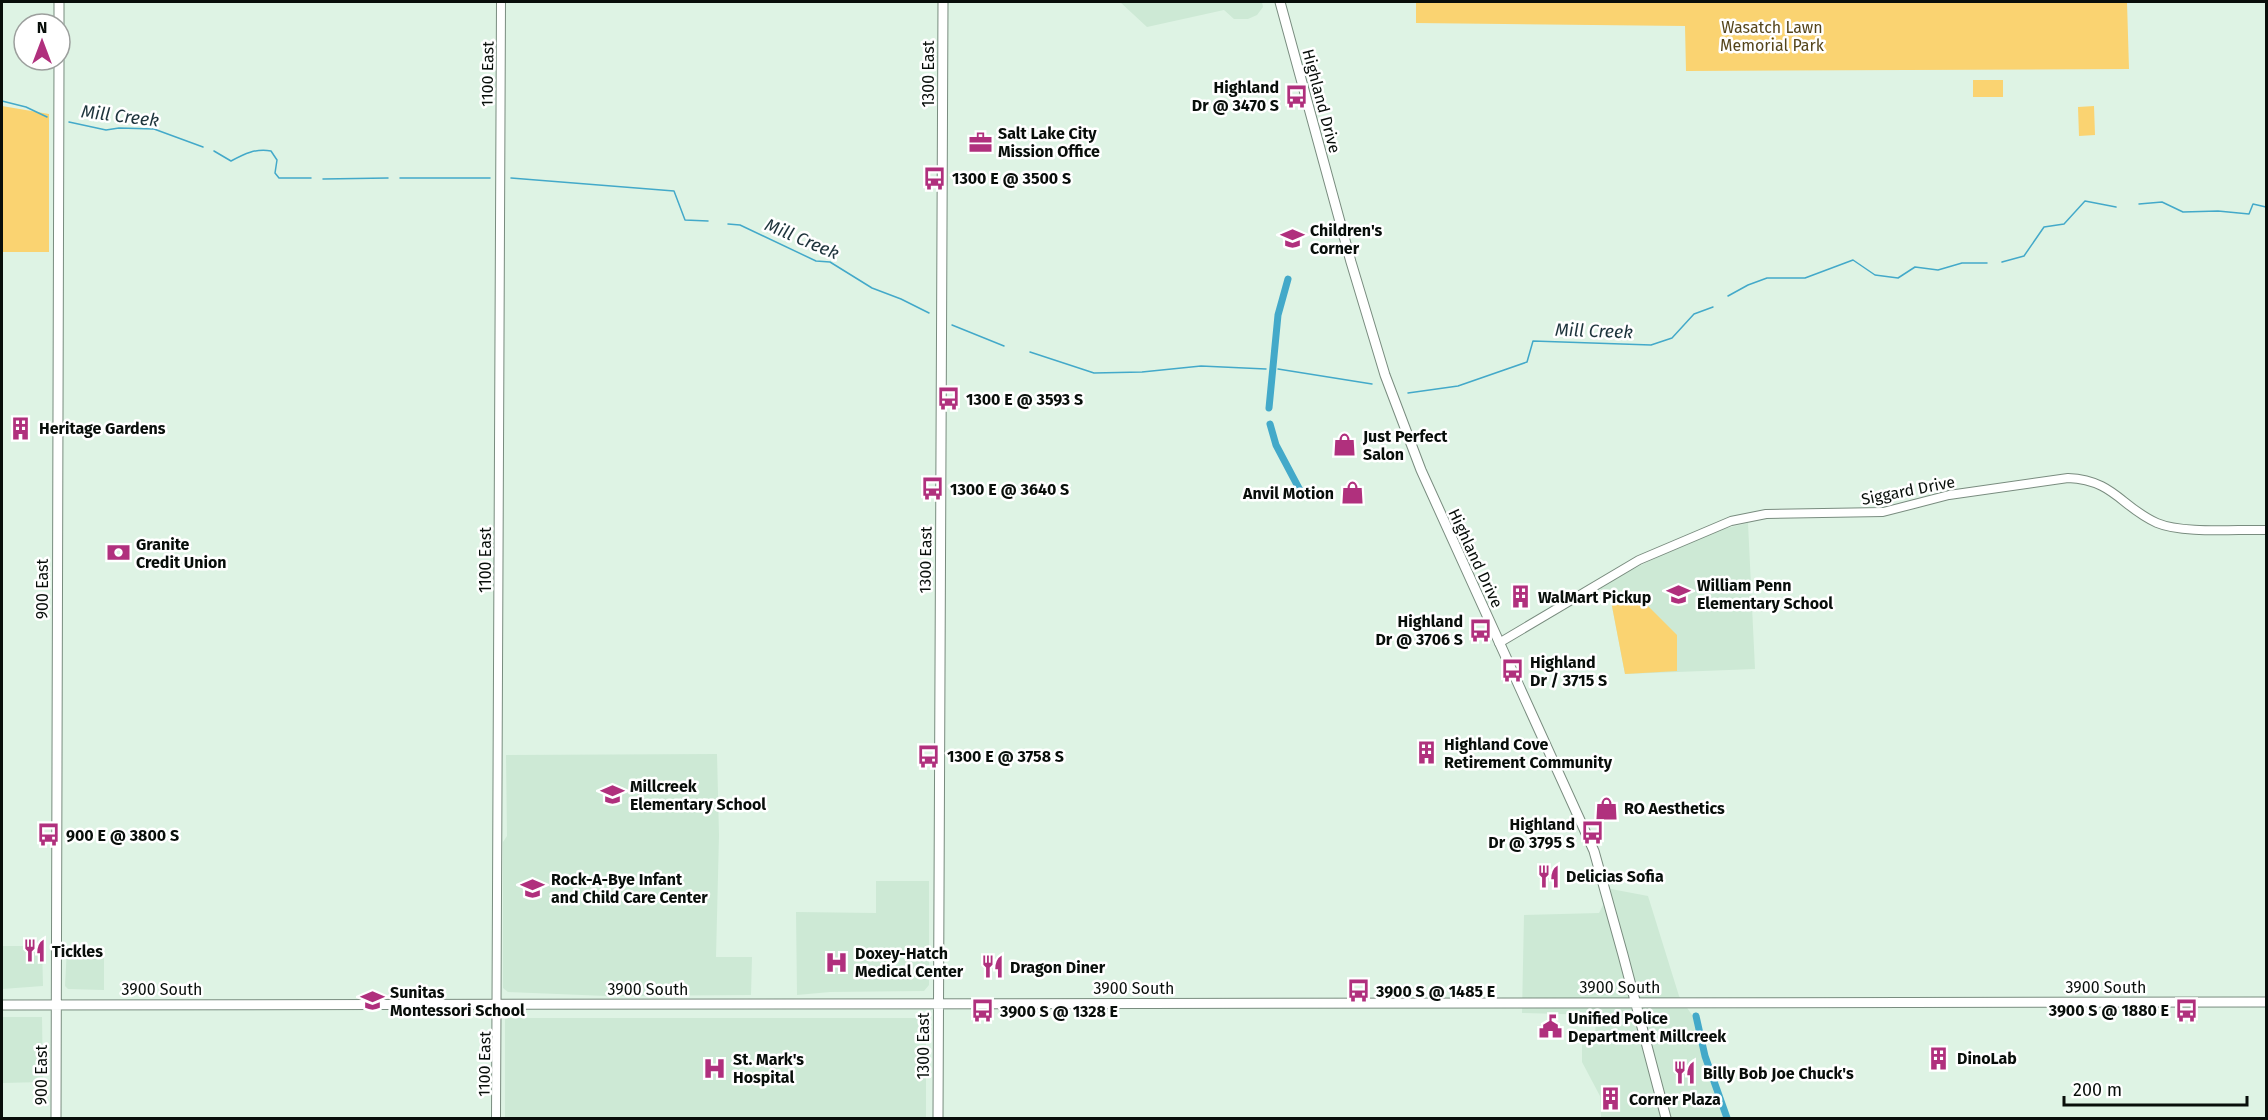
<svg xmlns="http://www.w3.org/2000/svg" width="2268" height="1120" font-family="'Fira Sans',sans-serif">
	<rect width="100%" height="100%" fill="#def3e4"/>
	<path fill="#cde9d5" d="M1120,2H1262L1263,7L1257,15L1248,19H1234L1224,10L1147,27Z
		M1748,523L1755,669L1625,674L1611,601L1599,587L1635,568L1691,541L1723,529Z
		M717,754L719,835L716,957H752L751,995L607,996L508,992L503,988V842L507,836L506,755Z
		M876,881H929V985L924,991L830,992L797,995L796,912L876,913Z
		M1611,889L1648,896L1679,996L1692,1015L1723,1118H1601L1600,1096L1582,1062V1036L1595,1037L1596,1015L1522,1013L1524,915L1599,913Z
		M2,946H42L43,986L2,989Z
		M67,948L104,949V990L68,989L65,986Z
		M2,1017H42L43,1082L2,1083Z
		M505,1018H926V1118H505Z"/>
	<path fill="#fad371" d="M1416,2H2127L2129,69L1686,71L1685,26L1416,23Z
		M1973,80H2003V97H1973Z
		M2,106L49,114V252H2Z
		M2094,106L2095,135L2079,136L2078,107Z
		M1611,601H1619L1620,604H1646L1677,635V671L1625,674Z"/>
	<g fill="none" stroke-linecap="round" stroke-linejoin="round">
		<path stroke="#43a9c9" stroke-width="1.5" d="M2,101L26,107L47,117
			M69,122L106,130L119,128L154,129L203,147
			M214,151L231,161C244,154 256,148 271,151L277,160L275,173L279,178H311
			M400,178H490
			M511,178L674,191L685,220L708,221
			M323,179L388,178
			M2139,204L2162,202L2183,212L2218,211L2249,214L2253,204L2266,207
			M728,224L740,225L816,261L830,262L872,288L901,299L929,313
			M2002,262L2024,256L2044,227L2064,224L2085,201L2116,207
			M1728,296L1748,285L1767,278H1805L1853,260L1875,275L1898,278L1915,267L1938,270L1962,263H1987
			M952,325L1004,346
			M1030,352L1094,373L1142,372L1201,366L1266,369
			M1278,369L1372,384
			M1408,393L1458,386L1527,362L1533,341L1651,345L1672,338L1694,314L1713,307"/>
		<path stroke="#43a9c9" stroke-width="7" d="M1269,408L1278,315L1288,279
			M1270,424L1276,445L1303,496
			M1696,1016L1705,1056L1727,1118"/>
		<defs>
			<path id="minor" d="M1499,643L1639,560L1731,521L1766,514L1883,512L1949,495L2068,478C2114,480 2121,507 2157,523C2183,534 2237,529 2266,530
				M496,1118L501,2"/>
			<path id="major" d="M1280,2L1351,262L1385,375L1421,470L1594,851L1623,955L1666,1118
				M59,24V2
				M2,1005L2266,1002
				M56,1118L59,60
				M938,1118L943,2"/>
		</defs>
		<use href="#minor" stroke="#798c7f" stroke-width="10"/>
		<use href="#major" stroke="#798c7f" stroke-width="11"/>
		<use href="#minor" stroke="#fff" stroke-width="8"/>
		<use href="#major" stroke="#fff" stroke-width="9"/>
	</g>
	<defs>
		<symbol id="bus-bare" viewBox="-9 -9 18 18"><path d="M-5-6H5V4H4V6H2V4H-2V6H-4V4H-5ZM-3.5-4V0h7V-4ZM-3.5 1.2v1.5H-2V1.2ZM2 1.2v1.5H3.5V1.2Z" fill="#b0307d" stroke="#fff" stroke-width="2.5" paint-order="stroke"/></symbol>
		<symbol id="office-bare" viewBox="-9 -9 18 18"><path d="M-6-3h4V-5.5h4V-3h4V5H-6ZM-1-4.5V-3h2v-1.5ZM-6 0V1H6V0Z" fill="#b0307d" stroke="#fff" stroke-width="2.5" paint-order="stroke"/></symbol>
		<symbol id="school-bare" viewBox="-9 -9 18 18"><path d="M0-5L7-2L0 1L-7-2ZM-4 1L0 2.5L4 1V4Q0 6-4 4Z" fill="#b0307d" stroke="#fff" stroke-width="2.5" paint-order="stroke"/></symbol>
		<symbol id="building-bare" viewBox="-9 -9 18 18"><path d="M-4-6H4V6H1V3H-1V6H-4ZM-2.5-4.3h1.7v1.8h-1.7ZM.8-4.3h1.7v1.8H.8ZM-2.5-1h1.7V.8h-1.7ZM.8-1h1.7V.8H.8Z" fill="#b0307d" stroke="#fff" stroke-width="2.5" paint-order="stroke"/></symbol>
		<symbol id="shop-bare" viewBox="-9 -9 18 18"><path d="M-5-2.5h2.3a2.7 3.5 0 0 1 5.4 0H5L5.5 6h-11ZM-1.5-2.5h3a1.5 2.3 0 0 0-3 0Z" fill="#b0307d" stroke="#fff" stroke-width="2.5" paint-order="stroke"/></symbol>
		<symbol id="bank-bare" viewBox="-9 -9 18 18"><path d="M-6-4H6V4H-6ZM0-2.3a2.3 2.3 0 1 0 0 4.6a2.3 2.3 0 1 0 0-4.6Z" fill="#b0307d" stroke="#fff" stroke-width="2.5" paint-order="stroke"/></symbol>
		<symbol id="restaurant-bare" viewBox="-9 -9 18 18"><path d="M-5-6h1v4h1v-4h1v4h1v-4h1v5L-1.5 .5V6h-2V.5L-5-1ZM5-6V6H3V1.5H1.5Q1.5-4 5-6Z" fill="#b0307d" stroke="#fff" stroke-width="2.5" paint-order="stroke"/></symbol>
		<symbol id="hospital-bare" viewBox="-9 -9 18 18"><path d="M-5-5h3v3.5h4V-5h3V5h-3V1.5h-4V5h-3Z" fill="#b0307d" stroke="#fff" stroke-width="2.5" paint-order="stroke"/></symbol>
		<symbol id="civic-bare" viewBox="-9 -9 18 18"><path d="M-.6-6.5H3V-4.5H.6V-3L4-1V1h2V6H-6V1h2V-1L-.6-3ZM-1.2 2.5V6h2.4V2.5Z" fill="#b0307d" stroke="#fff" stroke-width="2.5" paint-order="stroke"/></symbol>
	</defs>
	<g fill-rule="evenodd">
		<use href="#bus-bare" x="1280" y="80" width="33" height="33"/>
		<use href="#office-bare" x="964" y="126" width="33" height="33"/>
		<use href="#bus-bare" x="918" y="162" width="33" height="33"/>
		<use href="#school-bare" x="1276" y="222" width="33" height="33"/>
		<use href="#bus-bare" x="932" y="382" width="33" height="33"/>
		<use href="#building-bare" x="4" y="412" width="33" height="33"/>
		<use href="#shop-bare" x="1328" y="428" width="33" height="33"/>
		<use href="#bus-bare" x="916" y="472" width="33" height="33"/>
		<use href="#shop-bare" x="1336" y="476" width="33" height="33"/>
		<use href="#bank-bare" x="102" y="536" width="33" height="33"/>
		<use href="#school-bare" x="1662" y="578" width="33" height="33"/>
		<use href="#building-bare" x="1504" y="580" width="33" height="33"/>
		<use href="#bus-bare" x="1464" y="614" width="33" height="33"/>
		<use href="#bus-bare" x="1496" y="654" width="33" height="33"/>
		<use href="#building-bare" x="1410" y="736" width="33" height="33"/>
		<use href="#bus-bare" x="912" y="740" width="33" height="33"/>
		<use href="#school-bare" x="596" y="778" width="33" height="33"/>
		<use href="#shop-bare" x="1590" y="792" width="33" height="33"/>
		<use href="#bus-bare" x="1576" y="816" width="33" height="33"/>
		<use href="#bus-bare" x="32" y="818" width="33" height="33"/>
		<use href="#restaurant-bare" x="1532" y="860" width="33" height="33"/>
		<use href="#school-bare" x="516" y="872" width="33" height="33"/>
		<use href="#restaurant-bare" x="18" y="934" width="33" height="33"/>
		<use href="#hospital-bare" x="820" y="946" width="33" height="33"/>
		<use href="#restaurant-bare" x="976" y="950" width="33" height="33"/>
		<use href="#bus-bare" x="1342" y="974" width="33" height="33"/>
		<use href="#school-bare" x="356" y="984" width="33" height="33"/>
		<use href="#bus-bare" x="2170" y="994" width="33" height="33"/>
		<use href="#bus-bare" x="966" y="994" width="33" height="33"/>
		<use href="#civic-bare" x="1534" y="1010" width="33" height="33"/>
		<use href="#building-bare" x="1922" y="1042" width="33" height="33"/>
		<use href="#hospital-bare" x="698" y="1052" width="33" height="33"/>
		<use href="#restaurant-bare" x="1668" y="1056" width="33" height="33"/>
		<use href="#building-bare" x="1594" y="1082" width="33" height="33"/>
	</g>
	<g text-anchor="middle" stroke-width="5" stroke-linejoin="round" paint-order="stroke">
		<g font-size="16" fill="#55451a" stroke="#fff">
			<text x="1772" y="33">Wasatch Lawn<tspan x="1772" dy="18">Memorial Park</tspan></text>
		</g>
		<g font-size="16" fill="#080e0a" stroke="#fff">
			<text transform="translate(487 74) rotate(-89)" y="6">1100 East</text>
			<text transform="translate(928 74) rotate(-90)" y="6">1300 East</text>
			<text transform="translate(1322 101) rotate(75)" y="6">Highland Drive</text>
			<text transform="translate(1908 490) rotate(-11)" y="6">Siggard Drive</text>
			<text transform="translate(1476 558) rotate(65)" y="6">Highland Drive</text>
			<text transform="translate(485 560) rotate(-90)" y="6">1100 East</text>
			<text transform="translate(925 560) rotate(-89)" y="6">1300 East</text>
			<text transform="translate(42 589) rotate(-90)" y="6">900 East</text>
			<text x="1620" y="993">3900 South</text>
			<text x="2106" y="993">3900 South</text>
			<text x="1134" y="994">3900 South</text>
			<text x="162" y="995">3900 South</text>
			<text x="648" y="995">3900 South</text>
			<text transform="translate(923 1046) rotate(-90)" y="6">1300 East</text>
			<text transform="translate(484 1064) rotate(-89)" y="6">1100 East</text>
			<text transform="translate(41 1075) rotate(-90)" y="6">900 East</text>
		</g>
		<g font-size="16" font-weight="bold" fill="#080e0a" stroke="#fff" text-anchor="start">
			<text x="1279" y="93" text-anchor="end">Highland<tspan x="1279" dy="18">Dr @ 3470 S</tspan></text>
			<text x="998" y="139">Salt Lake City<tspan x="998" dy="18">Mission Office</tspan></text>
			<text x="952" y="184">1300 E @ 3500 S</text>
			<text x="1310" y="236">Children's<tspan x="1310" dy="18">Corner</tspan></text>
			<text x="966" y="405">1300 E @ 3593 S</text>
			<text x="39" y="434">Heritage Gardens</text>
			<text x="1363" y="442">Just Perfect<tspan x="1363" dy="18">Salon</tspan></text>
			<text x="950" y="495">1300 E @ 3640 S</text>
			<text x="1334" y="499" text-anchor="end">Anvil Motion</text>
			<text x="136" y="550">Granite<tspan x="136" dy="18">Credit Union</tspan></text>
			<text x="1697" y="591">William Penn<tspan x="1697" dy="18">Elementary School</tspan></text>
			<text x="1538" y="603">WalMart Pickup</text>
			<text x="1463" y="627" text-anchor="end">Highland<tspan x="1463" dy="18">Dr @ 3706 S</tspan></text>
			<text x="1530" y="668">Highland<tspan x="1530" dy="18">Dr / 3715 S</tspan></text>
			<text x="1444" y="750">Highland Cove<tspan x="1444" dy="18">Retirement Community</tspan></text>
			<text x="947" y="762">1300 E @ 3758 S</text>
			<text x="630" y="792">Millcreek<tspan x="630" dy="18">Elementary School</tspan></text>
			<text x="1624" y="814">RO Aesthetics</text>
			<text x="1575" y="830" text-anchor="end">Highland<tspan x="1575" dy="18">Dr @ 3795 S</tspan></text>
			<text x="66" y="841">900 E @ 3800 S</text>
			<text x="1566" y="882">Delicias Sofia</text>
			<text x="551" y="885">Rock-A-Bye Infant<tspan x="551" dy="18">and Child Care Center</tspan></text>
			<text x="52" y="957">Tickles</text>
			<text x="855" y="959">Doxey-Hatch<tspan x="855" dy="18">Medical Center</tspan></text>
			<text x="1010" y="973">Dragon Diner</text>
			<text x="1376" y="997">3900 S @ 1485 E</text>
			<text x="390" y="998">Sunitas<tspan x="390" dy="18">Montessori School</tspan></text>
			<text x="2169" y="1016" text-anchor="end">3900 S @ 1880 E</text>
			<text x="1000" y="1017">3900 S @ 1328 E</text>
			<text x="1568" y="1024">Unified Police<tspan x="1568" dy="18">Department Millcreek</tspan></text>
			<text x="1957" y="1064">DinoLab</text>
			<text x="733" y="1065">St. Mark's<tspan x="733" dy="18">Hospital</tspan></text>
			<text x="1703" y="1079">Billy Bob Joe Chuck's</text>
			<text x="1629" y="1105">Corner Plaza</text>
		</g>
		<g font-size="18" font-style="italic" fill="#1e343c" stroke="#fff">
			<text transform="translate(120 116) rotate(7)" y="6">Mill Creek</text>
			<text transform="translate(802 239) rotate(23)" y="6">Mill Creek</text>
			<text transform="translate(1594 331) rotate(2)" y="6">Mill Creek</text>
		</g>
	</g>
	<rect width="2268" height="1120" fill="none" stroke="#080e0a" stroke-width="6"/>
	<g transform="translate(42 42)"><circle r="28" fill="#ffffff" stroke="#9c9f9d" stroke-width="1.5"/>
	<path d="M0-4.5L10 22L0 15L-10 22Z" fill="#b0307d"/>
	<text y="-9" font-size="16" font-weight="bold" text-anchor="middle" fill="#080e0a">N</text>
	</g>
	<path d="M2064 1096v9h183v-9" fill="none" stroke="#080e0a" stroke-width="3"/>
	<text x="2073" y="1096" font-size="18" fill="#080e0a" stroke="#ffffff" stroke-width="4.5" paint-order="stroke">200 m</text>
</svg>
